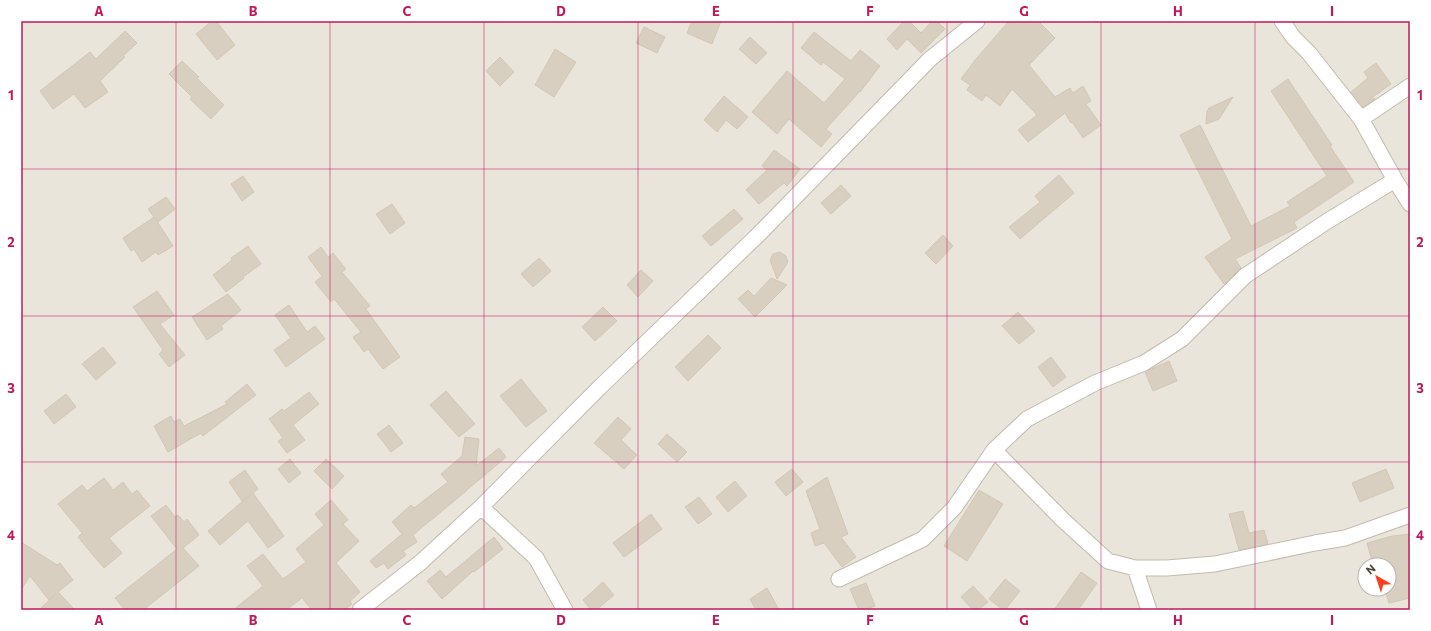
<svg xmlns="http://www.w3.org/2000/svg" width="1431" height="631" font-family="Commissioner,sans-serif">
	<rect width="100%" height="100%" fill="#f6f3ec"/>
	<path fill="#eae5da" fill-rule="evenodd" d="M21,21H1410V610H21ZM1365,565H1389V589H1365Z"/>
	<path fill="#d8cfc1" stroke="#d3c7b4" d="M212,21H216L235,45L217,60L196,34Z
		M692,21H721L712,44L687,33Z
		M904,21H909L921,33L932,21H937L945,29L921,53L907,39L897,50L887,39Z
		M1009,21H1038L1055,38L1029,65L1055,97L1070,88L1073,93L1083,86L1091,101L1086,104L1101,125L1083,138L1072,122L1071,123L1065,113L1028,142L1018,130L1037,115L1012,89L1000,106L986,95L982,101L967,90L970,85L961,79L976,59Z
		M644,27L665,37L657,53L636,43Z
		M125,31L137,43L123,56L125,57L100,81L108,92L85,108L74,94L53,109L40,91L90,52L96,59Z
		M814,32L851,61L860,50L880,66L860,92V91L826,129L832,134L821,147L789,119L777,134L752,112L787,71L824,103L845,79L823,62L821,65L801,48Z
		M750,37L767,53L756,64L739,49Z
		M555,49L576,62L554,97L535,85Z
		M500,57L514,72L500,86L486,71Z
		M182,61L199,77L197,78L224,105L211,119L190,99L192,97L169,74Z
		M1376,63L1391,84L1373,97L1375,99L1363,107L1351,92L1368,78L1364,72Z
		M1288,79L1332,145L1330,146L1354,182L1294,222L1297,228L1235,259L1241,268L1224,284L1205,257L1232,239L1180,135L1200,125L1251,226L1290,206L1287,202L1327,176L1271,91Z
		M724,96L748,117L737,129L726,120L717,132L704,120Z
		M1233,97L1219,119L1206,124L1207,111L1209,108Z
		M774,150L800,169L787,186L784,183L759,204L746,190L767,170L762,166Z
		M1059,175L1074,193L1020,239L1009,227L1040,202L1035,196Z
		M243,176L254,192L242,201L231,184Z
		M841,185L851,196L831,214L821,203Z
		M166,197L175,209L158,222L155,218L173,246L158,255L156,252L142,262L134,249L131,251L123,238L154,217L148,209Z
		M392,204L405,223L390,234L376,214Z
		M734,209L743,219L711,246L702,236Z
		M943,235L953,246L936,264L925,253Z
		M248,246L261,264L243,277L244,278L226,292L213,275L232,260L231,258Z
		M321,247L328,257L333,253L346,269L342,272L370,306L366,309L400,357L383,369L368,349L364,352L353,337L361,332L334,299L331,302L315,282L322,276L308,257Z
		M780,252L786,256L788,262L777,279L770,260L773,254Z
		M539,258L551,271L533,287L521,274Z
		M641,270L653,281L638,297L627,285Z
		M771,278L787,285L755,317L738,299L748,290L754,296Z
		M157,291L174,315L160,324L185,355L169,367L159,354L163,350L133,307Z
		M228,294L241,310L221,326L223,329L207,340L192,317Z
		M289,305L307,332L315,326L325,339L286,367L274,350L291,338L275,315Z
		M603,307L617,321L595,341L582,327Z
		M1018,312L1035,331L1019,344L1002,326Z
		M708,335L721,348L688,381L675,367Z
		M103,347L116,363L96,380L82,364Z
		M1051,357L1066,377L1053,387L1038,367Z
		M1169,361L1177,381L1153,391L1145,372Z
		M521,379L547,411L526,427L500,396Z
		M247,384L256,395L203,436L201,433L168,452L154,426L171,416L174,422L180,419L184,426L227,404L225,402Z
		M446,391L475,424L459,437L430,405Z
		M309,392L319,404L293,425L305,440L287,453L278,441L283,438L269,419L282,409L284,411Z
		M66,394L76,407L54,424L44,411Z
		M618,417L631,429L621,440L637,455L624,469L594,443Z
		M389,425L403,443L391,452L377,434Z
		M667,434L687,452L677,462L658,444Z
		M465,437L479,439L476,466L499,448L506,457L453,502L413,535L417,542L403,551L406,555L388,569L384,563L376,568L370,561L402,534L392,522L411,505L414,508L448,482L441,474L462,456Z
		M290,459L301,473L289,483L278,469Z
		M326,459L344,476L332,489L314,471Z
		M792,469L803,482L786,496L775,482Z
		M1386,469L1394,488L1360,502L1352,483Z
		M245,470L258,489L253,493L284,536L268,548L248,521L220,545L208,531L251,494L242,501L229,482Z
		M827,477L848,534L841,537L856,557L842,567L824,543L815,546L811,533L820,529L806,491Z
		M104,478L113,490L123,482L132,494L137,490L150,506L109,538L122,553L104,568L78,537L82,533L58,504L82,485L87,491Z
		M735,481L747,496L728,512L716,497Z
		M979,490L1003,504L967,561L944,546Z
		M699,497L712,514L698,524L685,507Z
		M331,500L348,520L343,524L359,541L336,563L360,592L350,601L352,604L344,610H312L302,598L286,610H233L263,586L247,566L263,554L283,579L306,562L296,549L324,525L315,514Z
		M166,505L175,517L178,515L184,522L187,519L199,535L183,548L199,566L143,610H125L115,598L177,549L151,516Z
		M1243,511L1249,533L1264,530L1268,544L1239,550L1229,514Z
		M651,514L662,529L624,557L613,543Z
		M1410,534V598L1389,603L1385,589H1389V565H1373L1367,543L1392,536Z
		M494,537L503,549L474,572L473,571L442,599L427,581L440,570L446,577Z
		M21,542L57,565L60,563L73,580L58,592L75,610H39L56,594L49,600L30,576L21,590Z
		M1081,572L1097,583L1078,610H1054Z
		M1005,579L1020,591L1005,610H1003L989,599Z
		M603,582L614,595L596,610H591L583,600Z
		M866,583L875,606L864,610H859L850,589Z
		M973,586L988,602L978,610H973L961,597Z
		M767,588L779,610H756L750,599Z"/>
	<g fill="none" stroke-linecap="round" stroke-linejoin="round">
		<defs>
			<path id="street" d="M1282,21L1293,37L1309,53L1361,119L1395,180L1410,204
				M1361,119L1410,86
				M994,450L1063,520L1108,561L1135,568H1167L1215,564L1315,543L1345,538L1410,515
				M481,507L536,558L565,610
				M1135,568L1149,610
				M839,579L923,539L954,508L994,450L1027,419L1095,383L1144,363L1182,339L1245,276L1326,222L1395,180
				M360,610L421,562L481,507L599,388L759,234L930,59L977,21"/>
		</defs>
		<use href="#street" stroke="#c2bbae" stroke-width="17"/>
		<use href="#street" stroke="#fff" stroke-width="15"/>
	</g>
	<path fill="none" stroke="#c2185b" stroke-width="1" stroke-opacity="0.55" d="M176,21V610M330,21V610M484,21V610M638,21V610M793,21V610M947,21V610M1101,21V610M1255,21V610M21,169H1410M21,316H1410M21,462H1410"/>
	<rect width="1431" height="631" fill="none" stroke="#ffffff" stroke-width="44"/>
	<g transform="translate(1377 577) rotate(321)"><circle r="19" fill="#ffffff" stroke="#b7b4b0"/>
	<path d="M0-3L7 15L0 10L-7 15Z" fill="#fc3f1d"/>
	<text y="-6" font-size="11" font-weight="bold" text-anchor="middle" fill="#4b4439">N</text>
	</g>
	<rect x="22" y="22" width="1387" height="587" fill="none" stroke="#c2185b" stroke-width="1.5"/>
	<g font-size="13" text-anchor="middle" font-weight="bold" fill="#c2185b">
		<text x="99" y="16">A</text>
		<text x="253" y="16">B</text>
		<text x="407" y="16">C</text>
		<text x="561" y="16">D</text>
		<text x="716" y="16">E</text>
		<text x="870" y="16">F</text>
		<text x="1024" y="16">G</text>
		<text x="1178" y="16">H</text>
		<text x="1332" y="16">I</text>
		<text x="11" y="100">1</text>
		<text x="1420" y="100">1</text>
		<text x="11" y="247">2</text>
		<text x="1420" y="247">2</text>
		<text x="11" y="393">3</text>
		<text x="1420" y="393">3</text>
		<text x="11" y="540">4</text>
		<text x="1420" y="540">4</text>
		<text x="99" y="625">A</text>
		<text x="253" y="625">B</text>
		<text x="407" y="625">C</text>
		<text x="561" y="625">D</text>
		<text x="716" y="625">E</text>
		<text x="870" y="625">F</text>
		<text x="1024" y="625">G</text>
		<text x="1178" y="625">H</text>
		<text x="1332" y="625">I</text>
	</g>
</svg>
